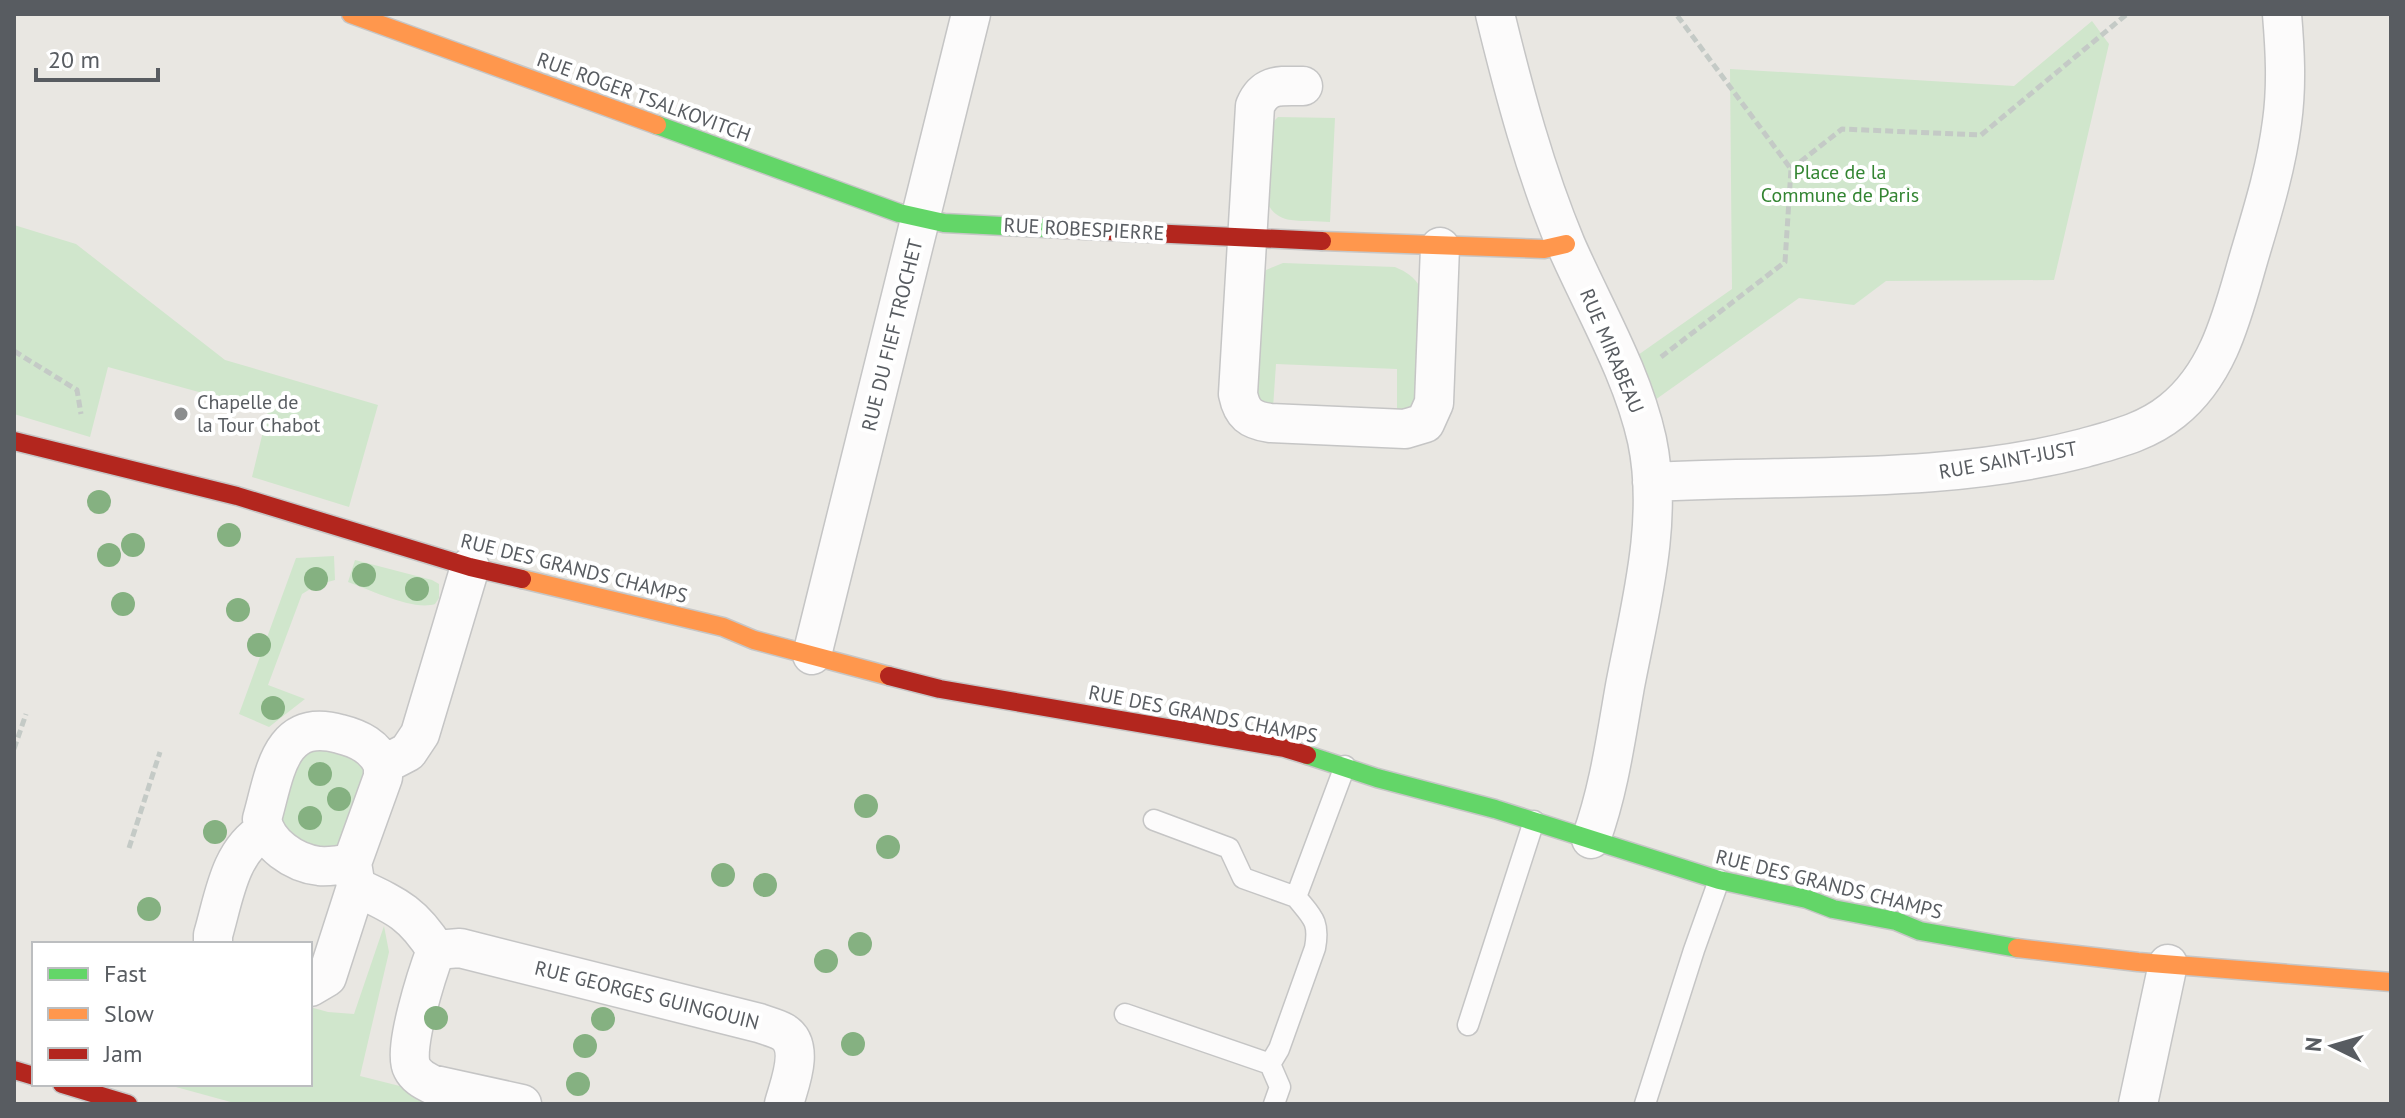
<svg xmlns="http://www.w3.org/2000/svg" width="2405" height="1118" font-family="'PT Sans',sans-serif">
	<rect width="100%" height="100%" fill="#e9e7e2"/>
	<path fill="#d0e6cc" d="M2092,21L2109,44L2054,280L1886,281L1854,305L1799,298L1655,400L1638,355L1732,289L1730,69L2014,86Z
		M1278,117L1335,118L1330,222C1317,221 1304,222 1291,220C1251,214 1263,158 1265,130Z
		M14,225L76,244L225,360L378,405L349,507L252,477L268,411L108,367L90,437L14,414Z
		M1283,263L1395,267C1407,272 1414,277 1421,288L1415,409L1397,414V369L1276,364L1273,408L1256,401L1257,290L1266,270Z
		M334,556L335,580L317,585L302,594L268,685L305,699L269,727L239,714L296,558Z
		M355,560L432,580L439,584V598L435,604C413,611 371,590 348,582Z
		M316,744L353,750L366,771L341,846L318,854L286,835L279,813L296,761Z
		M384,926L389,952L360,1076L471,1104H238L165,1084H310V1007L328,1012L354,1014Z"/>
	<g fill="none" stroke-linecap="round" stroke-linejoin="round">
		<defs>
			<path id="lane" d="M1154,820L1229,848L1243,878L1296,897L1345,766
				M1125,1014L1270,1064
				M1468,1025L1534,821
				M1274,1104L1280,1087L1270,1064L1279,1049L1315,948C1320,921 1312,917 1296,897
				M1645,1104L1694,950L1719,880"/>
			<path id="street" d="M1495,14C1514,92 1535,171 1566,245C1594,309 1632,372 1647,440C1664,521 1640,607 1625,686C1616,737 1609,790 1591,839
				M1303,86C1280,86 1265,83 1255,106L1238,394C1242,414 1250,420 1270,423L1405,429L1425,423L1434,403L1440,247
				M1652,482C1796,474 1943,485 2084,448C2116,439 2146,432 2172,411C2220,373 2233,312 2249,257C2262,213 2276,169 2282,122C2287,86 2285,50 2282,14
				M812,655L971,14
				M352,863C341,865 330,867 319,866C294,863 266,844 262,819C275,774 279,717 340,734C360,739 375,747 383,765
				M213,944V935C224,898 229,852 264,831
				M436,950C412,912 396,906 356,887L352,863L383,777V765L408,752L420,734L470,567
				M310,987L327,977L356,887
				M522,1104L431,1084C423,1080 416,1076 412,1068C402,1050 428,971 436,950L460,948L759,1023C767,1026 776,1028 783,1032C806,1046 789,1085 784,1104
				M2138,1104L2168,964"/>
			<path id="fast" d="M657,125L899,213L944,223L1065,229
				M1307,755L1377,778L1495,809L1719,880L1807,899L1833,909L1896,921L1920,931L2017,948"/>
			<path id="slow" d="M351,14L657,125
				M1322,241L1544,249L1566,244
				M522,579L723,627L754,640L889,676
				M2017,948L2138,962L2391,982"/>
			<path id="jam" d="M1065,229L1322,241
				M14,441L237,496L470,567L522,579
				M889,676L940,689L1284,748L1307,755
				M14,1070L34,1076
				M62,1084L128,1104"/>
		</defs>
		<use href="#lane" stroke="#c5c5c5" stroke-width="23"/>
		<use href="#street" stroke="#c5c5c5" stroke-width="41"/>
		<use href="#fast" stroke="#c6c6c6" stroke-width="21"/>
		<use href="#slow" stroke="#c6c6c6" stroke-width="21"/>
		<use href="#jam" stroke="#c6c6c6" stroke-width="21"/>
		<path stroke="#c4cac6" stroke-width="5" stroke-dasharray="8 4" stroke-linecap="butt" d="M1791,169L1842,129L1981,135L2127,14
			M14,351L77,390L81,414
			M1661,357L1785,262L1791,169L1676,14
			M14,749L26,714
			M129,848L160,752"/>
		<use href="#lane" stroke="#fcfbfb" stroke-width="20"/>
		<use href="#street" stroke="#fcfbfb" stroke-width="38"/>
		<use href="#fast" stroke="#63d668" stroke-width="18"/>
		<use href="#slow" stroke="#ff974d" stroke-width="18"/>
		<use href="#jam" stroke="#b3261e" stroke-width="18"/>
	</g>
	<g fill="#85b181">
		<circle cx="99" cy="502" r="12"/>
		<circle cx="229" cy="535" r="12"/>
		<circle cx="133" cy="545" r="12"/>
		<circle cx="109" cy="555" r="12"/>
		<circle cx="364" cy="575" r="12"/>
		<circle cx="316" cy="579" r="12"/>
		<circle cx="417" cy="589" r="12"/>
		<circle cx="123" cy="604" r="12"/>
		<circle cx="238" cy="610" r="12"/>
		<circle cx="259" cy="645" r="12"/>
		<circle cx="273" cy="708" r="12"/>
		<circle cx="320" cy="774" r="12"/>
		<circle cx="339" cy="799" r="12"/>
		<circle cx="866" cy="806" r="12"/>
		<circle cx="310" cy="818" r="12"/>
		<circle cx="215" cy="832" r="12"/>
		<circle cx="888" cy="847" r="12"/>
		<circle cx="723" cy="875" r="12"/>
		<circle cx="765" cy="885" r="12"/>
		<circle cx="149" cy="909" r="12"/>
		<circle cx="860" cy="944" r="12"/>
		<circle cx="826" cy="961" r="12"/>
		<circle cx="436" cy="1018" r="12"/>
		<circle cx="603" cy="1019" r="12"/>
		<circle cx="853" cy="1044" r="12"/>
		<circle cx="585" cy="1046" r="12"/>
		<circle cx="578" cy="1084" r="12"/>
	</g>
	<circle fill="#8b8d8e" stroke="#fff" stroke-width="3" cx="181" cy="414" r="8"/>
	<g text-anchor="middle" stroke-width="8" stroke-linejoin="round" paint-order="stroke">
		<g font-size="20" fill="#585c61" stroke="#fff">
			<text transform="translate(644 97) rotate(20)" y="7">RUE ROGER TSALKOVITCH</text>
			<text transform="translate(1084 229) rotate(3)" y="7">RUE ROBESPIERRE</text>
			<text transform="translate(892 335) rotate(-76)" y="7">RUE DU FIEF TROCHET</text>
			<text transform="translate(1612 351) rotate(67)" y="7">RUE MIRABEAU</text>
			<text transform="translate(2008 460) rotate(-10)" y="7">RUE SAINT-JUST</text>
			<text transform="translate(574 568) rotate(14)" y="7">RUE DES GRANDS CHAMPS</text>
			<text transform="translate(1203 714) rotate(11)" y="7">RUE DES GRANDS CHAMPS</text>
			<text transform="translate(1829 884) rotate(14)" y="7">RUE DES GRANDS CHAMPS</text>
			<text transform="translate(647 995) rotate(14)" y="7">RUE GEORGES GUINGOUIN</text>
		</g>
		<g font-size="20" fill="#338532" stroke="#fff">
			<text x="1840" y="179">Place de la<tspan x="1840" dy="23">Commune de Paris</tspan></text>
		</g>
		<g font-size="20" fill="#585c61" stroke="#fff" text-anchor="start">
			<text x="197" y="409">Chapelle de<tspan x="197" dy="23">la Tour Chabot</tspan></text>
		</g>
	</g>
	<rect width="2405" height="1118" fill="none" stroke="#585c61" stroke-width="32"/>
	<rect x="32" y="942" width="280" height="144" fill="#ffffff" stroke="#bcbec0" stroke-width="2"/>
	<rect x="48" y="968" width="40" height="12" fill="#63d668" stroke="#bcbec0" stroke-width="2"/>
	<text x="104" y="982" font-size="24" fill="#585c61">Fast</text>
	<rect x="48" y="1008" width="40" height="12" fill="#ff974d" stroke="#bcbec0" stroke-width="2"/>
	<text x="104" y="1022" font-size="24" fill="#585c61">Slow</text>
	<rect x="48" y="1048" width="40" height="12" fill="#b3261e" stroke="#bcbec0" stroke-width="2"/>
	<text x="104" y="1062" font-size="24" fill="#585c61">Jam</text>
	<g transform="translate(2333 1046) rotate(275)" stroke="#ffffff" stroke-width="6" paint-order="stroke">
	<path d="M0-6L14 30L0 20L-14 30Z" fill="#585c61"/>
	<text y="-12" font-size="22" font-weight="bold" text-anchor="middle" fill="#585c61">N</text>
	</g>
	<path d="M36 68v12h122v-12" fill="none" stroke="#585c61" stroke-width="4"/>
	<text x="48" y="68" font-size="24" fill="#585c61" stroke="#ffffff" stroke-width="6" paint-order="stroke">20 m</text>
</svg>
